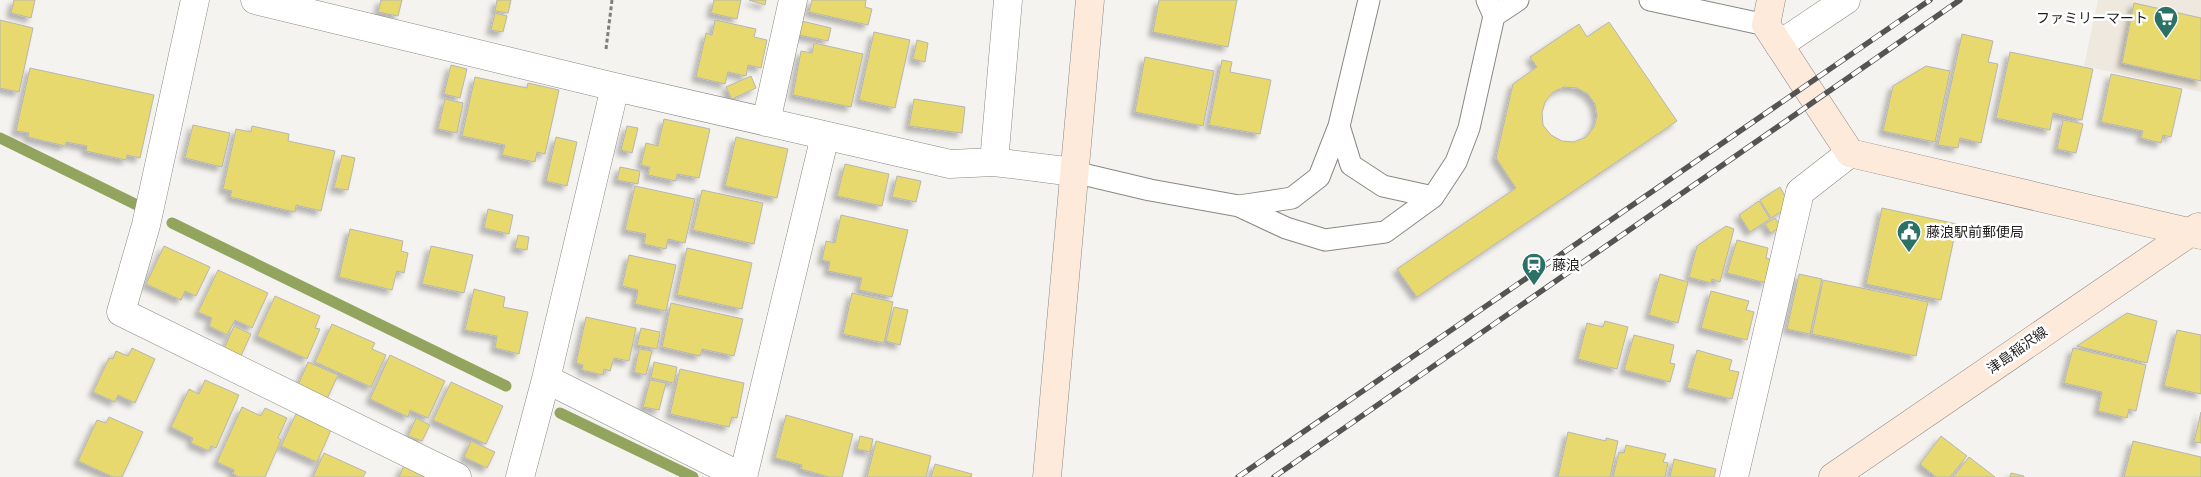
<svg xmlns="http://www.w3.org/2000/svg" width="2201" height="477" font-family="Barlow,'Noto Sans JP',sans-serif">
	<defs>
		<filter id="shadow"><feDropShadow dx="-4.5" dy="4.5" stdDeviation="2.5" flood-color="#0004"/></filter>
	</defs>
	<rect width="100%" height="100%" fill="#f5f3f0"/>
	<path fill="#eee8de" d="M2098,0H2201V92L2084,66Z"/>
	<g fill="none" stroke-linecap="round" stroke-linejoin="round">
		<path stroke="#92a45e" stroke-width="11" d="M0,138L137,205
			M172,223L506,386
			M560,413L693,477"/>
	</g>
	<path fill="#e8d96e" stroke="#b6b6b2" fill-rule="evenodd" filter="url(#shadow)" d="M14,0H35L31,18L11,13Z
		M381,0H402L398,16L378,12Z
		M497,0H511L508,13L495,11Z
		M714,0H741L737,19L711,13Z
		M749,0H766L765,5Z
		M812,0H866L865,7L872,9L868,25L809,12Z
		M1159,0H1237L1228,47L1153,32Z
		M2134,3L2201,18V81L2122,63Z
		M495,13L507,16L503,32L491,30Z
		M0,20L33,28L19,92L0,88Z
		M715,20L756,29L754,37L767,40L761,68L748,65L746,76L728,72L725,84L696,77L706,33L712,35Z
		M802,21L831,28L828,41L799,35Z
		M1609,22L1677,121L1417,297L1397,269L1516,188L1496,158L1513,84L1537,67L1530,57L1579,24L1587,37ZM1564,87L1577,88L1588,94L1595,104L1597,116L1594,127L1586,137L1574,142L1562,141L1551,135L1543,125L1542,113L1545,102L1553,92Z
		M874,32L910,40L895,108L859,100Z
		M1962,34L1993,41L1988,62L1998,64L1981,143L1960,138L1958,148L1938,145Z
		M917,40L928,43L925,62L913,59Z
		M814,43L863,54L851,107L793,95L801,51L812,53Z
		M2010,52L2093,69L2082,120L2053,113L2050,130L1996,118Z
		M1145,57L1214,71L1203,126L1135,112Z
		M1222,60L1232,62L1230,72L1271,80L1260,134L1209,125Z
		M451,65L467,69L460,98L444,94Z
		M1926,66L1950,71L1935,142L1883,131L1893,86Z
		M30,68L154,95L140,158L127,155L126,160L86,151L87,146L66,142L65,146L28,137L29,133L16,131Z
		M2111,74L2182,89L2171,137L2163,135L2161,143L2141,138L2143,131L2101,122Z
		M751,76L756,88L732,99L726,87Z
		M475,77L527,88L528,83L559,90L545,154L537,152L535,162L502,155L505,145L462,136Z
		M445,99L463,103L457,133L438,129Z
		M914,99L965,107L962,133L909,126Z
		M664,119L710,129L699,178L677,174L676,181L648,175L650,167L641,165L646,143L658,146Z
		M2063,120L2083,124L2076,153L2057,149Z
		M193,125L230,133L222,167L185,158Z
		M252,126L289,134L288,141L335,151L321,211L296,205L295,212L230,197L232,191L223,189L236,129L251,132Z
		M627,126L638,128L632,153L621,150Z
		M556,137L577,142L567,186L546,181Z
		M736,137L788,149L777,198L725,186Z
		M342,155L355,158L348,190L334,188Z
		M845,164L889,174L882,206L837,196Z
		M620,167L640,171L638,184L617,180Z
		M897,176L921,181L916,202L892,197Z
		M635,186L695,199L685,243L668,239L666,249L644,244L646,234L625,230Z
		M1780,187L1786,198L1784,210L1771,218L1760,200Z
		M702,190L763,203L754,244L693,230Z
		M1759,201L1770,219L1750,232L1739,215Z
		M1882,208L1957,224L1941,300L1866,284Z
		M488,209L513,215L509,234L484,228Z
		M841,215L908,230L892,297L859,290L862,278L828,271L830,262L822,260L826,241L835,243Z
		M1775,218L1781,227L1771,233L1765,224Z
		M1726,226L1734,229L1720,282L1712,279L1711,283L1689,277L1697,246Z
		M350,229L403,241L401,251L408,253L404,273L397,271L392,290L339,277Z
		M518,235L529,237L527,250L515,248Z
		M1737,240L1768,248L1766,258L1772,260L1766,283L1727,273Z
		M164,246L210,267L196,296L185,291L181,300L146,284Z
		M431,246L473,255L464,293L422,284Z
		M687,248L752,263L742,309L677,295Z
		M629,255L676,265L666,311L635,304L638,290L622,286Z
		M218,270L268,293L252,328L235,320L227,335L209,326L212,318L198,312Z
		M1660,274L1688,282L1678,323L1649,315Z
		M1799,274L1822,279L1810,334L1787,329Z
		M1823,280L1928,302L1916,356L1812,334Z
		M474,289L505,297L503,307L528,312L519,354L495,348L497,336L465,330Z
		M1711,291L1749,301L1746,310L1754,312L1747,340L1701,328Z
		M852,293L893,302L884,343L843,334Z
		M275,296L320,316L315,328L320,329L307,359L257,336Z
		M671,303L743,319L734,356L702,349L700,356L662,347Z
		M894,307L908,310L900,345L886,341Z
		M2127,313L2157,321L2147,363L2077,346Z
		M586,317L636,328L629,361L614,358L610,371L604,369L603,375L582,370L583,365L576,363Z
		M1605,321L1628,327L1617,369L1578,359L1587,323L1603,327Z
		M332,324L375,343L372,349L386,355L371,387L315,362Z
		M234,326L251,334L240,358L223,351Z
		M641,328L660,332L657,349L637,345Z
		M2177,330L2201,335V394L2164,386Z
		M1634,335L1674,345L1670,363L1675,364L1670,382L1624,370Z
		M132,348L155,359L135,403L118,395L115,402L93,392L109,358L113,359L116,351L128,356Z
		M2073,348L2146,365L2136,411L2129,409L2127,418L2098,411L2102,392L2064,383Z
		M639,349L652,351L646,375L634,372Z
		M1697,350L1732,360L1729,370L1739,372L1732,399L1687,388Z
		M390,355L445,381L428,418L410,410L408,417L370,399Z
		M308,362L338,375L327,399L298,385Z
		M654,362L677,367L674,383L651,378Z
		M680,369L744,383L737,418L732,417L729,427L670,414Z
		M205,380L239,395L216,448L211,446L209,451L191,443L193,438L171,427L189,389L199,394Z
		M650,380L666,383L659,410L643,407Z
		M451,382L503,406L486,444L433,420Z
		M242,407L261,416L265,408L287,418L278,438L281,440L265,477H239L233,474L234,470L217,462Z
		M2201,412V443L2194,442Z
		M296,414L331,430L317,462L281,446Z
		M786,415L853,434L842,477H829L801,469L802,465L775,458Z
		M109,417L143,432L122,477H113L78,461L97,420L106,423Z
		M416,418L430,425L422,441L408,436Z
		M1568,432L1606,441V438L1618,441L1610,477H1558Z
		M860,436L873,439L870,452L857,449Z
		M1941,436L1967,456L1950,477H1936L1920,464Z
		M471,441L495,452L487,468L464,457Z
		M876,441L931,456L926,477H867Z
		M2133,441L2201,457V477H2124Z
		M1626,445L1666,454L1663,462L1668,463L1665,477H1613L1619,452L1624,453Z
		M324,453L366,472L363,477H313Z
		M1969,457L1995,477H1953Z
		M1674,459L1716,469L1714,477H1670Z
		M935,464L972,474L971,477H931Z
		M404,465L431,477H399Z
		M2011,473L2024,476V477H2010Z"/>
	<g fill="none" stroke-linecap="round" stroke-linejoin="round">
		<defs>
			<path id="lane" d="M1650,0L1766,25
				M1494,16L1518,0
				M1339,126L1351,165L1383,186L1433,197L1456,162L1469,128L1494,16L1487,0
				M1074,172L1150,190L1239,206L1286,228L1325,240L1385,232L1433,197
				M1239,206L1292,198L1319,177L1339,126L1369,0"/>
			<path id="street" d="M195,0L146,225L121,312L457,477
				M255,0L615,87L950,164L994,162L1074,172
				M1779,45L1846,0
				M766,122L793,0
				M994,162L1008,0
				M546,379L742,477
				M520,477L546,379L615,87
				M743,477L825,136
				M1734,477L1800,192L1850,153"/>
			<path id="secondary" d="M1771,0L1766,25L1850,153L2201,235
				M1047,477L1090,0
				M1833,477L2198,227"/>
		</defs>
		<use href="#lane" stroke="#8a8885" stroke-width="23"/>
		<use href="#street" stroke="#8a8885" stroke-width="29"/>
		<use href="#secondary" stroke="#8a8885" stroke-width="29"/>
		<path stroke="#807e7c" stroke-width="3" stroke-dasharray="4 2.5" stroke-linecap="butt" d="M606,49L612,0"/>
		<use href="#lane" stroke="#fff" stroke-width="21"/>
		<use href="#street" stroke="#fff" stroke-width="28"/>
		<use href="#secondary" stroke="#fdeada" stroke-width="28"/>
		<defs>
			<path id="rail" d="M1238,477L1930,0
				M1274,477L1960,0"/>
		</defs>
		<use href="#rail" stroke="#555452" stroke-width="5.5"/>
		<use href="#rail" stroke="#fff" stroke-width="4" stroke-dasharray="11" stroke-linecap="butt"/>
	</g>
	<defs>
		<symbol id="supermarket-pin" viewBox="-11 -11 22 30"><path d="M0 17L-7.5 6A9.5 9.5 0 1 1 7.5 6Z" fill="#2b7166" stroke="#fff"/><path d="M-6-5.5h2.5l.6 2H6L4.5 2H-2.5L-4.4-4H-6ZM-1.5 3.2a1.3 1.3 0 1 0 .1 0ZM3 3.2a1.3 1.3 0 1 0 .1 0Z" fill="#fff"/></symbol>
		<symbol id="civic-pin" viewBox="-11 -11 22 30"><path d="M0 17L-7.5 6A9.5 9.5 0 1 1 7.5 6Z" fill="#2b7166" stroke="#fff"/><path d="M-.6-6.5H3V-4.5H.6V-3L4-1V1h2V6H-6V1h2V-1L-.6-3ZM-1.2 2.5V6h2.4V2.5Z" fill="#fff"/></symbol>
		<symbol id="station-pin" viewBox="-11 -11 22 30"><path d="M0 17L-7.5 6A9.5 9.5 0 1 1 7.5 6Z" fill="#2b7166" stroke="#fff"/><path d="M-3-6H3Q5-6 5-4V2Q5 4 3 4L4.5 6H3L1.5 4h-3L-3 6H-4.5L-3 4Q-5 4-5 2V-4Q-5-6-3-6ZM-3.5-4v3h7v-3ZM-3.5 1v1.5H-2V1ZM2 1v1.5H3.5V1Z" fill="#fff"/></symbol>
	</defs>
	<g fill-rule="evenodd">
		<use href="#supermarket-pin" x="2152" y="4" width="28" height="38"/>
		<use href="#civic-pin" x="1895" y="218" width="28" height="38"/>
		<use href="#station-pin" x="1520" y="251" width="28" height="38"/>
	</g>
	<g text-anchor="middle" stroke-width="5" stroke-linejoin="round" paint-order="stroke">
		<g font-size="14" fill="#1f1e1d" stroke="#fff" text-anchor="start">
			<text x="2148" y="23" text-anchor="end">ファミリーマート</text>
			<text x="1926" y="237">藤浪駅前郵便局</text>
			<text x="1552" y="270">藤浪</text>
		</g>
		<g font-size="14" fill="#1f1e1d" stroke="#fff">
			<text transform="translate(2017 350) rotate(-35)" y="5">津島稲沢線</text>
		</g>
	</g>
</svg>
